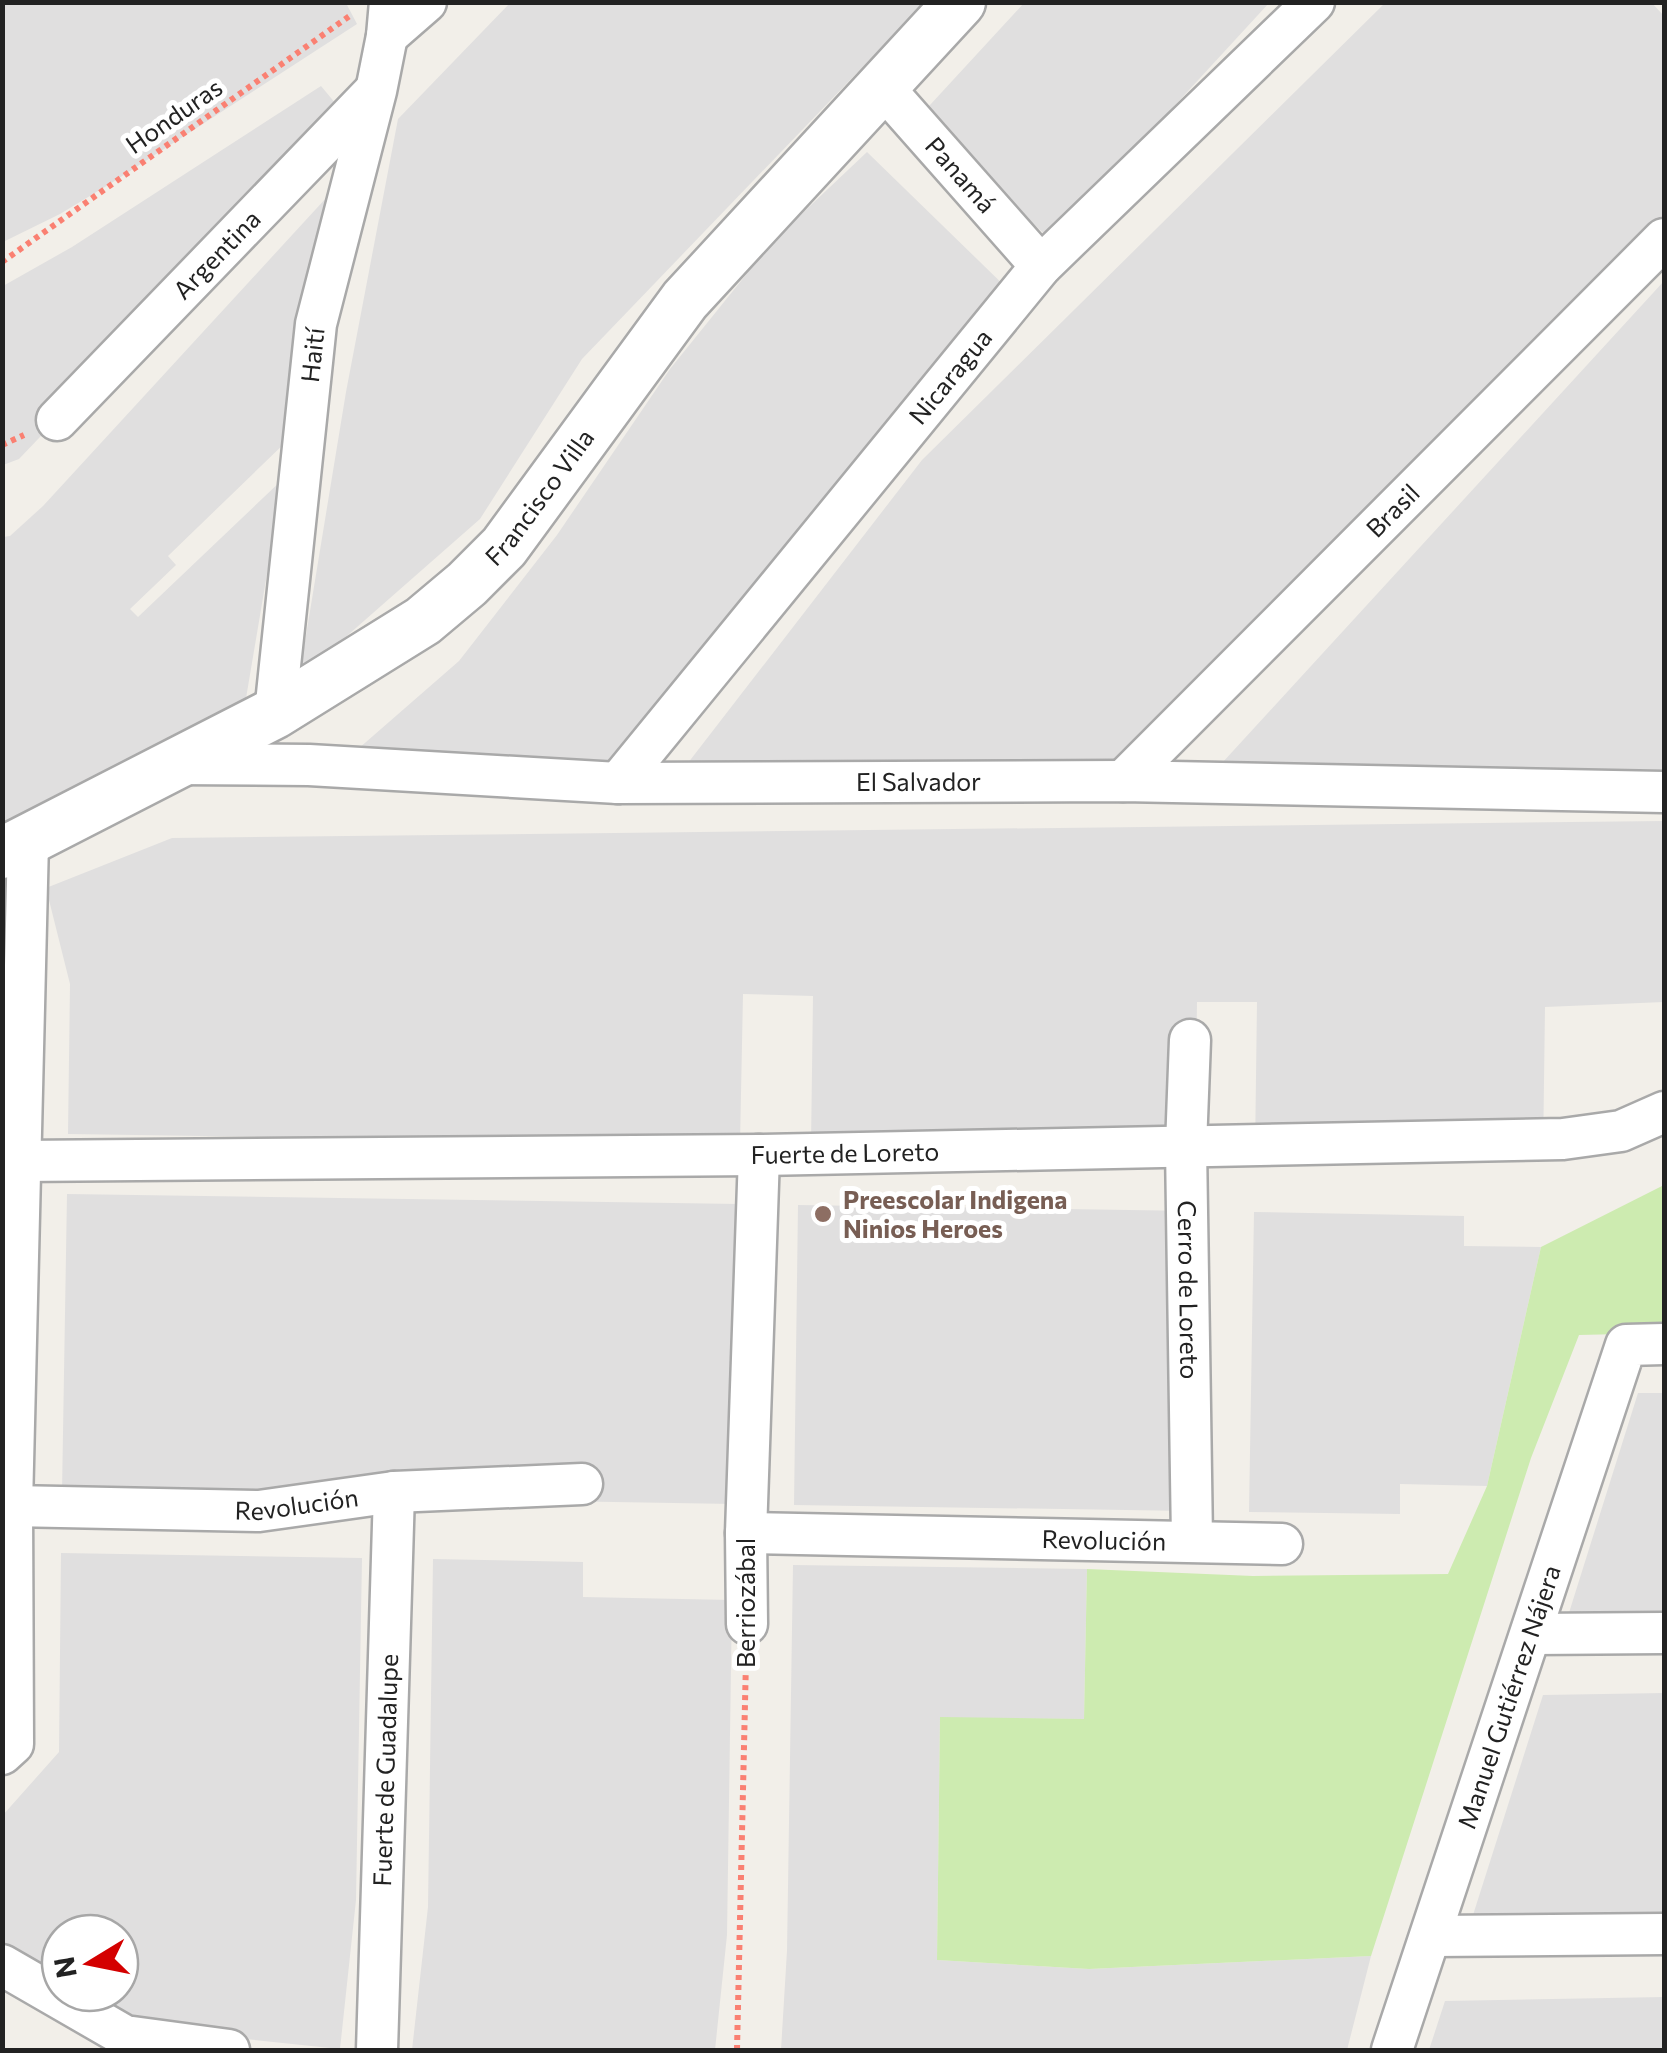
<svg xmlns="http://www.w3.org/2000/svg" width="1667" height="2053" font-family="Commissioner,sans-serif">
	<rect width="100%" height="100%" fill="#f2efe9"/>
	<path fill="#e0dfdf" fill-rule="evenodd" d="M3,2L346,3L357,24L113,182L60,214L3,242Z
		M1651,2L1664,16V232L1114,777L681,772L922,460L1385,3Z
		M510,3H924L582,359L480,519L299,678L346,392L398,119Z
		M1024,3H1269L1051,240L918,118Z
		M321,86L346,116L19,459L3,465V286L72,247Z
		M867,152L1016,297L582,795L358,749L459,661L557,535L670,369L774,240Z
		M327,197L288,440L168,556L176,565L130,609L138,617L283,479L242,722L3,836V537L10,536L43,506Z
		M1664,281V770L1222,763Z
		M1664,821V1002L1545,1007L1543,1157L1255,1152L1257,1002H1197L1195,1151L811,1145L813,996L743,994L740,1144L68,1134L70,984L46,888L172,838Z
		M67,1194L739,1204L734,1504L62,1493Z
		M798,1205L1194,1211L1189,1511L794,1505Z
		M1254,1212L1464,1216V1246L1541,1247L1487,1486L1400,1484V1514L1249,1512Z
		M1638,1393H1664V1633L1562,1635Z
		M61,1553L362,1558L356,1900L340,2049L94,2023L3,1941V1815L59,1752ZM60,1933H120V1993H60Z
		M433,1559L583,1562V1597L732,1600L727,1935L715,2050H412L428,1907Z
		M793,1565L1087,1569L1084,1719L940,1718L937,1960L1089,1969L1371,1956L1347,2050H781L787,1951Z
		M1664,1693V1933L1466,1937L1543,1695Z
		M1664,1997V2050H1429L1445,2001Z"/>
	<path fill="#cdebb0" d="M1664,1185V1333L1579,1335L1531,1458L1371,1956L1089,1969L937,1960L940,1717L1084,1719L1087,1569L1253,1576L1448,1574L1487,1486L1541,1247Z"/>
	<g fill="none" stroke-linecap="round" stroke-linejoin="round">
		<defs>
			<g id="minor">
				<path d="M387,36L426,2"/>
				<path id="s1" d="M881,85L1041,266"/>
				<path id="s2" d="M57,420L374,92"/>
				<path id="s3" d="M275,713L316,324L376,91L387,36L390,2"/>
				<path id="s4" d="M174,764L309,765L618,783L1123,781L1664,792"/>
				<path id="s5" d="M1123,781L1664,239"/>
				<path id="s6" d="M618,783L1041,266L1314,2"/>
				<path id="s7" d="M1190,1040L1186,1146L1192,1540"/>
				<path id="s8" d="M20,1161L759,1155L1563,1139L1621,1131L1664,1112"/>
				<path id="s9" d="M12,1506L259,1511L394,1492L582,1484"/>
				<path id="s10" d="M746,1533L1282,1544"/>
				<path d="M747,1624L746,1533L759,1155"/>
				<path d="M1532,1634L1664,1633"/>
				<path d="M2,1754L13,1744L12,1506L28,841"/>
				<path d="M1433,1936L1664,1934"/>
				<path d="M2,1965L125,2036L229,2050"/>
				<path id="s11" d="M377,2050L394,1492"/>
				<path id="s12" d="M1392,2050L1626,1345L1664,1344"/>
			</g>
			<g id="tertiary">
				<path id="s13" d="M2,853L275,713L423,621L467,584L504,547L685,300L960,2"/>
			</g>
		</defs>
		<use href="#minor" stroke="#a9a9a9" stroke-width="45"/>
		<use href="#tertiary" stroke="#a9a9a9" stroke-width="55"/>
		<path stroke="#fa8072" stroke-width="6" stroke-dasharray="5 5" stroke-linecap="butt" d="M2,262L351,15
			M2,445L24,435
			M737,2050L746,1660"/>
		<use href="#minor" stroke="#fff" stroke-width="40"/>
		<use href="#tertiary" stroke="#fff" stroke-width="50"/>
	</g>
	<circle fill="#8d6e63" stroke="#fff" stroke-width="4" cx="823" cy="1214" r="10"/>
	<g text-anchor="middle" stroke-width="10" stroke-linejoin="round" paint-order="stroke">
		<g font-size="25" fill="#222" stroke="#fff">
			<text transform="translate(174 116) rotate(-35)" y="9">Honduras</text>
			<text dy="9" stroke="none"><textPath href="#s1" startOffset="120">Panamá</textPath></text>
			<text dy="9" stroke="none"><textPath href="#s2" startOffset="230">Argentina</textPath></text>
			<text dy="9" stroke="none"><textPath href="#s3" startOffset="360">Haití</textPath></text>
			<text dy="9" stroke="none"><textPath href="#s6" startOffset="525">Nicaragua</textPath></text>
			<text dy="9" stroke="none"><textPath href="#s13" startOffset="652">Francisco Villa</textPath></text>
			<text dy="9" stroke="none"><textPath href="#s5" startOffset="382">Brasil</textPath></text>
			<text dy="9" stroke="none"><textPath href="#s4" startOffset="745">El Salvador</textPath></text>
			<text dy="9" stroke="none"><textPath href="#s8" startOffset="825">Fuerte de Loreto</textPath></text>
			<text dy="9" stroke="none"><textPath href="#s7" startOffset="250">Cerro de Loreto</textPath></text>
			<text dy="9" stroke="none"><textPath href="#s9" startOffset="285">Revolución</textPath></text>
			<text dy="9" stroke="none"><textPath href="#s10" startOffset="358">Revolución</textPath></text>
			<text transform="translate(746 1603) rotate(-90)" y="9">Berriozábal</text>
			<text dy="9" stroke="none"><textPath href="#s12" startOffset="372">Manuel Gutiérrez Nájera</textPath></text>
			<text dy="9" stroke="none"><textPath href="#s11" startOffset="280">Fuerte de Guadalupe</textPath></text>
		</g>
		<g font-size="25" font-weight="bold" fill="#785e54" stroke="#fff" text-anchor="start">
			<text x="843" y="1209">Preescolar Indigena<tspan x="843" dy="29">Ninios Heroes</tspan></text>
		</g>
	</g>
	<rect width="1667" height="2053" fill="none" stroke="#222222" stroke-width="10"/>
	<g transform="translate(90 1963) rotate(260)"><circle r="48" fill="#ffffff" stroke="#a7a7a7" stroke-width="2.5"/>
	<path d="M0-8L18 38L0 25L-18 38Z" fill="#d40000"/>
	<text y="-15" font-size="28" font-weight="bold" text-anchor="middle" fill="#222222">N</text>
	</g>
</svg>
